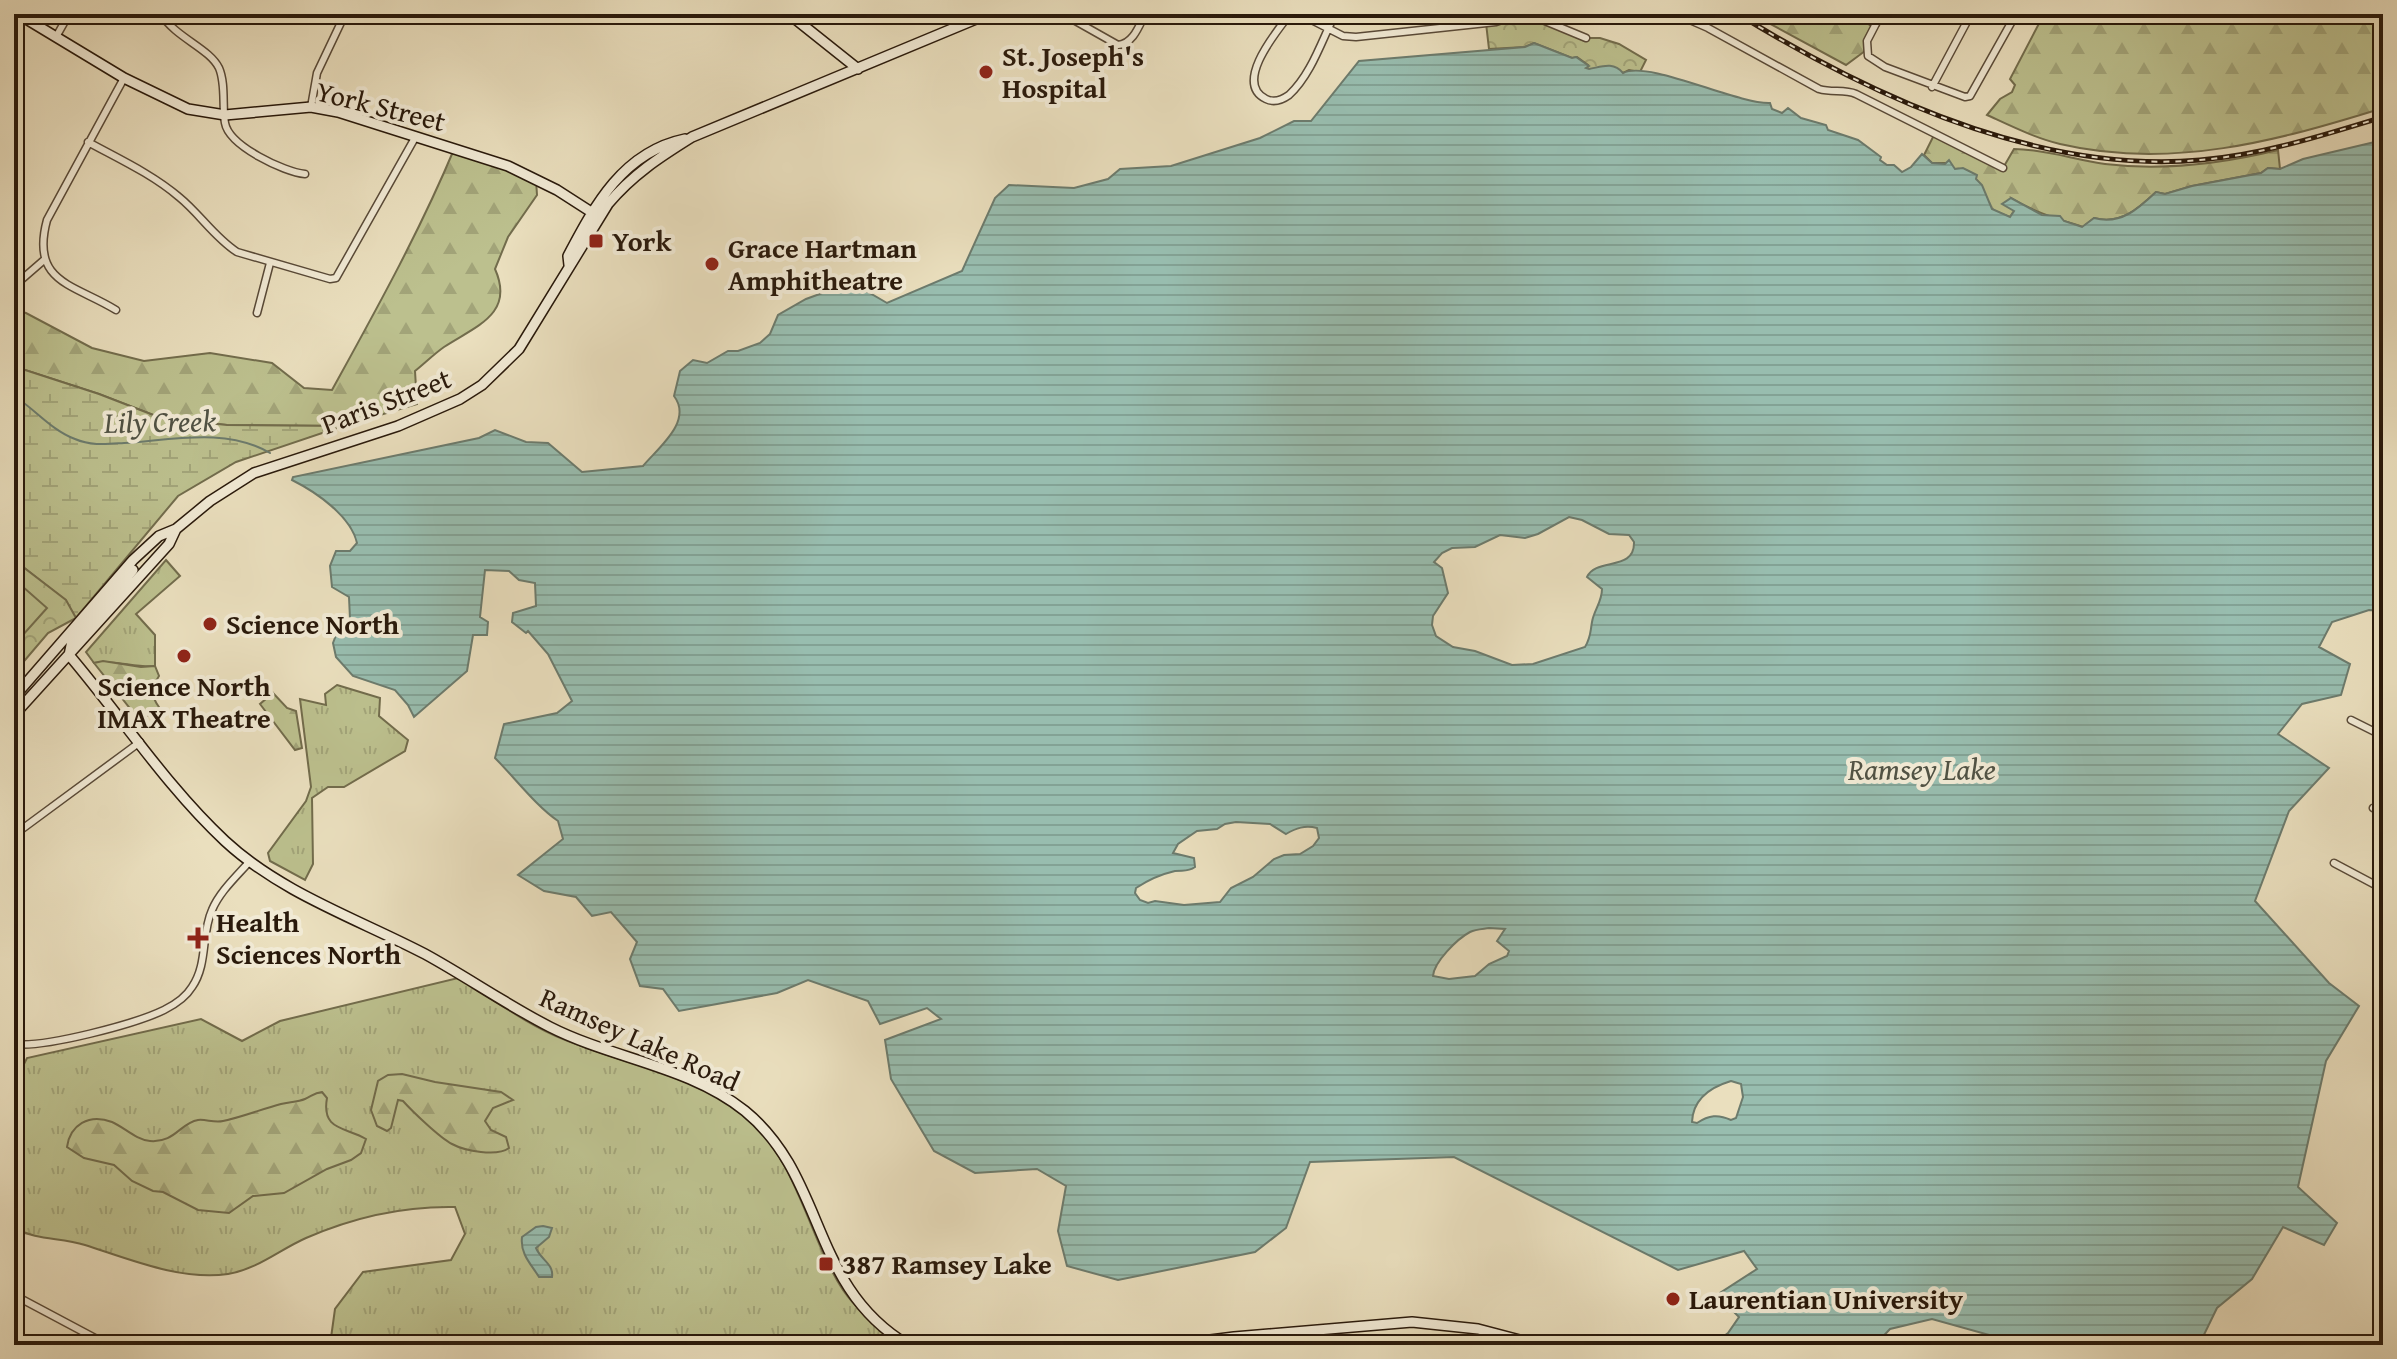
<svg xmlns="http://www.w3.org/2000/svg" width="2397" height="1359" font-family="'Gentium Book Plus',serif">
	<defs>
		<pattern id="grass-tufts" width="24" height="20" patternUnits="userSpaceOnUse" patternTransform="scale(2)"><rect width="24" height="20" fill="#bcc08e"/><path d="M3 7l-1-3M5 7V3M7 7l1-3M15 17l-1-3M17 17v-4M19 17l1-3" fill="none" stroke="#a2a479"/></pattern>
		<pattern id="forest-firs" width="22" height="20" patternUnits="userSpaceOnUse" patternTransform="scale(2)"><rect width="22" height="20" fill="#bcc08e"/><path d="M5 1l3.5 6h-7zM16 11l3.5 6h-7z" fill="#a2a479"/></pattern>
		<pattern id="wetland-marsh" width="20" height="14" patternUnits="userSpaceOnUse" patternTransform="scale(2)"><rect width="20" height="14" fill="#bcc08e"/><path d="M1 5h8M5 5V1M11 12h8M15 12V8" fill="none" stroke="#a2a479"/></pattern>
		<pattern id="park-crowns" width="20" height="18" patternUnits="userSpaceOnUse" patternTransform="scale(2)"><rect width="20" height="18" fill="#bcc08e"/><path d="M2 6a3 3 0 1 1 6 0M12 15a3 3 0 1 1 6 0" fill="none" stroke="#a2a479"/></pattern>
		<pattern id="water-rules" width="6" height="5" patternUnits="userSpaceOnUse" patternTransform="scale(2)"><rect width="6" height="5" fill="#98bdaf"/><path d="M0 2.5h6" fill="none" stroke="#83a295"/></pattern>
	</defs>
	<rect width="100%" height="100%" fill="#eadfbe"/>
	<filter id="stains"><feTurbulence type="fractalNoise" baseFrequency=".0025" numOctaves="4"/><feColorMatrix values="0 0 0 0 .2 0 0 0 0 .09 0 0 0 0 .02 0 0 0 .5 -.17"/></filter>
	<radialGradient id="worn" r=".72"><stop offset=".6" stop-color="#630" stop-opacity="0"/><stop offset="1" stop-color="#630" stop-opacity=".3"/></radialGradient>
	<path fill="url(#grass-tufts)" stroke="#726c4c" stroke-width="2" d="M166,560L180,576L136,614L155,635V666C135,668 114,659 94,663L86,652Z
		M337,685L380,698L379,716L408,740L405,751L344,787H328L312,798L313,864L305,880L270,861L268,853L306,801L311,787L300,699L326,705L325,694Z
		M458,978C490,997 529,1026 563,1039C621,1063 698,1076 746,1117C799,1163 807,1235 843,1290C858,1312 881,1328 900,1345H330L335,1309L363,1272L451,1260L465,1234L455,1207C402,1206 354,1217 306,1238C279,1250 258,1269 228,1274C181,1281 129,1259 85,1245C60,1237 38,1241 14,1228V1084L27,1058L201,1019L242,1041L280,1021Z"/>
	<path fill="url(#forest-firs)" stroke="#726c4c" stroke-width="2" d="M1752,14H1857L1875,23L1865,51L1846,65Z
		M2044,14H2383V108C2277,141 2171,170 2060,144C2035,138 2011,126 1987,115L2000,99L2012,92L2015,85L2010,79Z
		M1935,133L2003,168L2014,149C2044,149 2075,160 2105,164C2164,171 2221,164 2278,150L2280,169L2268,168L2261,173L2192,186L2165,194L2156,192C2138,209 2121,225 2094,218L2083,227C2055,218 2036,213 2011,198L2014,211L2010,217C2006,215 1995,212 1992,209C1981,199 1981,166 1955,169L1947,163H1932L1924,155Z
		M455,147L536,180L537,195L508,237L495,269C515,314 476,326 444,347C434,354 425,363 415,371L417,404L343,426L227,425L161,418L99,394L19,368L14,369V310L26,313L92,348L144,361L210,353L272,363L304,388L332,390C376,310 420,231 455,147Z
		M103,661L141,667L155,666L159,676C151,688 151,696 159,707L140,721L94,663Z
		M273,693L287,708L296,711L302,748L295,750L260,704Z
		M402,1074L435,1082L501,1092L513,1100L493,1108L485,1121L491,1130L506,1137L509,1148C497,1157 465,1151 452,1144C440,1138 412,1111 403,1101L398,1100L391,1128L387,1131L377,1126L371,1110L378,1081L388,1075Z
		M322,1092L327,1098C321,1131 346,1127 366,1139L361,1153L351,1160L327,1169L284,1193L253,1196L229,1213L198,1210L163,1192L153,1191L132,1181L114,1165L84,1158L67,1147C70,1125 89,1113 112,1122C124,1127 136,1140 150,1141C175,1143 180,1123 198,1120C206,1119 214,1123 223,1121C242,1117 262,1109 281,1104C289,1102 298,1102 305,1099C312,1096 314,1093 322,1092Z"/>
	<path fill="url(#wetland-marsh)" stroke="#726c4c" stroke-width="2" d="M19,368L99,394L161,418L227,425L343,426L236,462L178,496L76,618L65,600L23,567L14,566V369Z"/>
	<path fill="url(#park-crowns)" stroke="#726c4c" stroke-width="2" d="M1518,14H1532L1587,38H1600L1619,44L1646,60L1640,72L1629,70L1623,73L1589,69L1586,68L1588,65L1577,57L1572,58L1534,43L1525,47L1489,49L1486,23Z
		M14,566L23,567L66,600L76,618L48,633L14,673Z"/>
	<path fill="#bcc08e" stroke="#726c4c" stroke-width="2" d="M14,579L47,608L14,645Z"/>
	<path fill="url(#water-rules)" stroke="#6c7b6d" stroke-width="2" fill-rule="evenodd" d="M1534,43L1572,58L1576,57L1589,66L1586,68L1589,69C1601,67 1613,61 1623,73C1649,60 1736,104 1770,103L1772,109L1782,113L1788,108L1801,118L1826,125L1828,130L1858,140L1881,157L1880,160L1887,165H1894L1902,172L1911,167L1922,154L1932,163L1945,164L1949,160L1955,169L1963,168L1977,175L1976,179L1982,185L1992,209L2010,217L2014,211L2002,204L2011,198L2042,215L2060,216L2064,221L2082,227L2094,218C2121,225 2138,209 2156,192L2165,194L2192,186L2261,173L2268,168L2280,169L2303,159L2383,140V611L2369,610L2332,622L2319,647L2350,664L2341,695L2302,704L2278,734L2329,768L2289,811L2255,901L2329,983L2359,1006L2326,1061L2298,1187L2337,1223L2324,1245L2283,1227L2252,1279L2217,1308L2199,1345H2025L1932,1319L1890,1329L1875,1345H1712L1728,1333L1739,1317L1733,1311L1716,1306L1720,1293L1757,1269L1744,1251L1678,1270L1454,1157L1310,1162L1286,1228L1255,1252L1118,1280L1067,1266L1058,1231L1066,1186L1037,1169L975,1173L934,1151L891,1079L885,1040L941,1019L927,1008L880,1024L868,1001L808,980L777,993L679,1011L663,989L640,986L630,959L637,942L611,912L592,916L576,897L544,891L518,875L563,839L558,821C536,806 515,778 495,758L504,724L557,713L572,701L548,654L528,631L526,633L512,622L513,613L536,606L535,583L519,580L509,571L485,570L480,617L488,622L487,635H473L467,671L414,717L408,705L395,690L353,676L336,657L333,643L338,630L350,619L349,597L332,587L330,566L336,551H350L357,543C351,516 316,492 292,480L293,477L479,438L495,430L526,442L548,443L582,472L643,466C659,447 693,421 674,396L680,371L693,360L707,363L728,351H738L760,343L770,334L778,315L806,299L836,288L868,292L887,303L962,271L995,198L1009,185L1074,188L1108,179L1120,169L1171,166L1260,138L1294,121H1311L1359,61L1525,47ZM1569,517L1582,520L1609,534L1629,535L1634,542C1635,572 1596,557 1587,577L1602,589C1602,602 1594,610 1592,622C1590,633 1591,637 1585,647L1533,664L1512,665L1475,651L1453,647L1436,636L1432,625L1433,616L1448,593L1442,568L1434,562L1442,553L1452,548L1475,547L1500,535L1525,538L1538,534ZM1236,822L1270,824L1286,834C1296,828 1305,825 1317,828L1319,838L1313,846L1300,854L1284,855L1274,859L1253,877L1231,888L1220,902L1184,905L1155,901L1148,903L1140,900L1135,893L1136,888C1148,880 1162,874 1175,871C1184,870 1188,872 1195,867L1194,858L1173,853L1178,844L1197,831L1217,829L1225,824ZM1489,928L1505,929L1497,941L1509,951L1507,956L1489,964L1475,976L1449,979L1433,976C1434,962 1457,939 1470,932C1476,929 1483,929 1489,928ZM1731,1081L1741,1084L1743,1097L1736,1118L1731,1120C1718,1114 1709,1115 1697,1123L1692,1122C1693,1099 1711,1087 1731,1081Z
		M543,1226L552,1228L549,1237L536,1248C541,1260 554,1264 552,1277H539C531,1264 520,1254 522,1237L536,1227Z"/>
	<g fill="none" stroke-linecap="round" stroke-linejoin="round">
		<path stroke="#6c7b6d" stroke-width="2" d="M14,396C35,409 51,430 75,439C91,446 107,444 124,443C172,440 226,427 270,453"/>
		<defs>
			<path id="street" d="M161,14C176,38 209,48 219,68C226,84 222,107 225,123C229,146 284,172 305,174
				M1063,14L1118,45C1133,44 1139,26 1145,14
				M1290,14C1277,31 1233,83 1266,99C1274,103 1282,100 1289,95C1311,75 1322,40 1335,14
				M1300,14L1343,36L1356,37L1496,22L1520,14
				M1528,14L1586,38
				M1676,14L1708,28L1819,89C1832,93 1844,89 1856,94L2003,168
				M1856,14L1876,24
				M1881,14L1867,41L1868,56L1885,67L1965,97L1970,96L2016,14
				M710,16L711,14
				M56,37L69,14
				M1932,87L1971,14
				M311,107L317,73L345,14
				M88,142C119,159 152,174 179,197C200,214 214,237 237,252L330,279L336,278L416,136
				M14,286L44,260
				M116,310C74,284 30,283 47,220L124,78
				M257,313L270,263
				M2351,720L2383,736
				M2373,808L2383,813
				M14,835L140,742
				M2334,863L2383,889
				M14,1044C45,1048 135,1024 164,1010C174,1005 186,997 192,987C208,964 201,934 212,910C220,891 237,876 250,861
				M14,1295L108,1345"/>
			<path id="secondary" d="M18,14L124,78L188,109L225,115L311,107L338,112L508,166L557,190L599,217
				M789,14L858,69
				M569,265L568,256C595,205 623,152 685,139
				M69,655C121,716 166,786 225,841C281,893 358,919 425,954C467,977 507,1005 550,1027C613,1059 689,1066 745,1111C827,1178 809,1286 908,1345
				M69,655L72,641L133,570
				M14,697L133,560L159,536L176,529L210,501L254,473L398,426L460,399L482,385L519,349L608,204C632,175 660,157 692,137L988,14
				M14,715L169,544L176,529
				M1171,1345L1234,1337L1412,1322L1478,1329L1539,1345"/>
		</defs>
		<use href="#street" stroke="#594a38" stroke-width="9"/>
		<use href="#secondary" stroke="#29190b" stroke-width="12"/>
		<use href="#street" stroke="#f1ead5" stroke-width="6"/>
		<use href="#secondary" stroke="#f1ead5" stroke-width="9"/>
		<defs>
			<path id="rail" d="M1738,14C1872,97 2039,174 2200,160C2262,155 2324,135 2383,117"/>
		</defs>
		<use href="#rail" stroke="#29190b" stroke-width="5"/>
		<use href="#rail" stroke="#f1ead5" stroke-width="2" stroke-dasharray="6" stroke-linecap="butt"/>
	</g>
	<g fill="#8f2418" stroke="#f1ead5" stroke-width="3">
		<circle cx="986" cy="72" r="8"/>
		<rect x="588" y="233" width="16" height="16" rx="4"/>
		<circle cx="712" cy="264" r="8"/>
		<circle cx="210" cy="624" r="8"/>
		<circle cx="184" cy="656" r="8"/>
		<path d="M194 926h8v8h8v8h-8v8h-8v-8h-8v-8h8z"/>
		<rect x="818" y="1256" width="16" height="16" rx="4"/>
		<circle cx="1673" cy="1299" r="8"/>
	</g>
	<g text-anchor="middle" stroke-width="8" stroke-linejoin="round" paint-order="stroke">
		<g font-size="28" font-weight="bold" fill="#29190b" stroke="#f1ead5" text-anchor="start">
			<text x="1002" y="66">St. Joseph's<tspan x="1002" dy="32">Hospital</tspan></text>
			<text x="612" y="251">York</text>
			<text x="728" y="258">Grace Hartman<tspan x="728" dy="32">Amphitheatre</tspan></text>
			<text x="226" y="634">Science North</text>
			<text x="184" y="696" text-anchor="middle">Science North<tspan x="184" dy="32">IMAX Theatre</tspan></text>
			<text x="216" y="932">Health<tspan x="216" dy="32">Sciences North</tspan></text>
			<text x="842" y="1274">387 Ramsey Lake</text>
			<text x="1689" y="1309">Laurentian University</text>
		</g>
		<g font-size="28" fill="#29190b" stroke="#f1ead5">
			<text transform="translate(381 106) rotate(14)" y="10">York Street</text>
			<text transform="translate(386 401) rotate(-21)" y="10">Paris Street</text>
			<text transform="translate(640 1039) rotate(24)" y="10">Ramsey Lake Road</text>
		</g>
		<g font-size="30" font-style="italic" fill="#505244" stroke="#f1ead5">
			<text transform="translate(160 422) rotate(-1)" y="10">Lily Creek</text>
			<text x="1922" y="780">Ramsey Lake</text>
		</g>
	</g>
	<rect width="2397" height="1359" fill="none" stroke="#eadfbe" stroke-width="48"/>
	<rect x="16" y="16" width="2365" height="1327" fill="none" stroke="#29190b" stroke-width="4"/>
	<rect x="24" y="24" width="2349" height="1311" fill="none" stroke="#29190b" stroke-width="2"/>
	<rect width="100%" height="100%" filter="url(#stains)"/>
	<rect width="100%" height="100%" fill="url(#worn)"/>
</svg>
